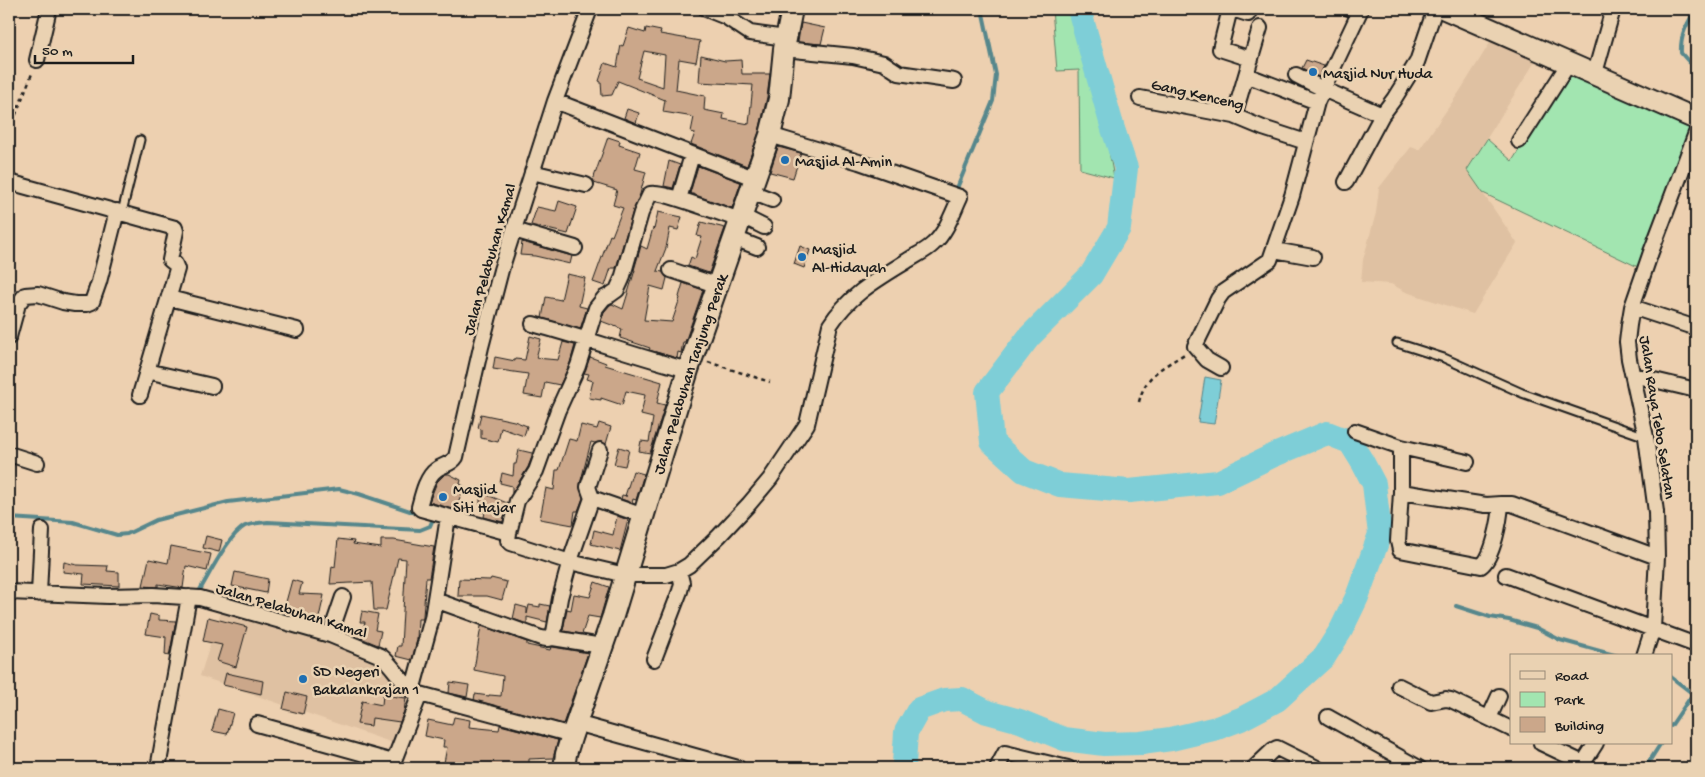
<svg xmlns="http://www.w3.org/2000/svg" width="1705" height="777" font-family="'Gochi Hand',sans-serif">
	<rect width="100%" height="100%" fill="#edd0b0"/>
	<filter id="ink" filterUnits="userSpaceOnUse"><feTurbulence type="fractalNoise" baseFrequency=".02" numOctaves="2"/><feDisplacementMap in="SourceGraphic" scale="10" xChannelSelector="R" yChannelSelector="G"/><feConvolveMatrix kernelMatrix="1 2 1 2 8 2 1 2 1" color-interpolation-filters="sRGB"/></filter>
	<g filter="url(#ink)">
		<path fill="#dfc1a2" d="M1493,38L1536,60L1467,170L1517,243L1473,314L1406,292L1391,284L1361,282L1363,260L1376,213L1379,188L1411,147L1419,150L1460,91Z
			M221,611L354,650L375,660L399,682L396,692L414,699L396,744L200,676Z"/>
		<path fill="#a2e5b0" stroke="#5f8066" d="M1052,9H1068L1104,125L1114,178L1080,169L1079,70L1057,71Z
			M1567,74L1586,80L1691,128L1638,267L1483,193L1467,170L1487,139L1512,161Z"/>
		<path fill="#7eced7" stroke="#57878c" d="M1205,377L1221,380L1214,424L1198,422Z"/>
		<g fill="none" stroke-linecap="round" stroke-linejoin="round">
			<path stroke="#57878c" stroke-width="4" d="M1696,9C1687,24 1680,35 1681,53L1689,62L1696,66
				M955,193L993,101L996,75L982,9
				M9,518L73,522L117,535L127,534L156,520L228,502L339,489L359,494L419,514
				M435,520L484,533
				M198,593C208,577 229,534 245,526C253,523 260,523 268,522L420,530L430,526L433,519
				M1456,606L1490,617L1509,620L1537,628L1560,640L1618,656
				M1671,677L1693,694
				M1671,726L1696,689
				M1645,768L1661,743"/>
			<path stroke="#7eced7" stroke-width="24" d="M905,768L904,764L906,732L919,709L944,700L962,699L987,712L1020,721L1064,739L1104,744L1141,743L1171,739L1217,728L1241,719L1277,700L1324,657L1341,630L1357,597L1380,534L1374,484L1363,463L1350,442L1327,433L1272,456L1218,482L1129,491L1060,485L1024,471L992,442L987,392L1029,337L1091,275L1119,228L1126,168L1113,129L1079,9"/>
		</g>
		<path fill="#cba78a" stroke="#1c1c1c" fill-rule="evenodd" d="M801,23L825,28L821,44L798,42Z
			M629,28L645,33L646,28L661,31L660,34L700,41L696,62L679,59L676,90L705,96L704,110L724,114L723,119L749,124L753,85L699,82L701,55L725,61L741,60L742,74H770L767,97L759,132L747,166L691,144L695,133L691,132L694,117L663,112L665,100L618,81L612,95L602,96L601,82L599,81L605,63L617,67L621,45L623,46ZM644,51L665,55L663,87L637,78Z
			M1306,60L1324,66L1319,77L1302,68Z
			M627,109L639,113L636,123L624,118Z
			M608,137L620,141L619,145L640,152L635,169L646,172L640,194L633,211L616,268H611L605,286L593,282L610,235L612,236L623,208L613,205L617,190L594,183L593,180Z
			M778,147L801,153L793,178L770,172Z
			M669,161L680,165L673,188L664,186Z
			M698,166L741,182L732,208L690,193Z
			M559,201L577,207L568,234L531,225L537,207L556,211Z
			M658,212L682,217L678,230L670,228L666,248L657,271L663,272L667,278L664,290L650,286L644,320L672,322L680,298L679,297L683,283L703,290L685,342H683L681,353L678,352L677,358L649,350L650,348L620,338L622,329L601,321L604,312L610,305L612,304L623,309L635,270H634L641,246L647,249L653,228L654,229Z
			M701,222L725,228L709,273L688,266L691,257L695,259L702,237L697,236Z
			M522,242L572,256L570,264L535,256L520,255Z
			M800,246L810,250L804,268L794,264Z
			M567,274L585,278L579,306L587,308L580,329L542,318L546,297L561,300Z
			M530,336L541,339L536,358L558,360L563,342L575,345L570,363L560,385L545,382L542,398L524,395L528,374L493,369L495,357L515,361V359L525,360Z
			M590,357L606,363L605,365L662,382L657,403L665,405L650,453L639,451L641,441L649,442L653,418L641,415L645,395L626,391L622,405L601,398V400L589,398L593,381L587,379L589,374L584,373Z
			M481,414L514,421L527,426L524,436L501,428L498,442L481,438V429L478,428Z
			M599,423L611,427L606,444L602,442L595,443L591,442L580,484L583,498L578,511H575L573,525L540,519L546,488L554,490L556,470H559L569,439L577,441L581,425L597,429Z
			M619,447L629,450L625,466L614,464Z
			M519,450L532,453V457L528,467L512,493V486L500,483L502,473L513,476L514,464H516Z
			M633,471L644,474L636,500L633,499L632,503L621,499L622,495L627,496H625Z
			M445,474H449L461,480L460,484L464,486L456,510L429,502L437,482Z
			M480,492L507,503L503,522L484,517L485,512H480Z
			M617,516L628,520L620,551L591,544L594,530L613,535Z
			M206,536L222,540L219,552L203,548Z
			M338,539L354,541L353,544L381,548V540H394L434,547L429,578H426L423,616V619H418L417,640L412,660L396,656L398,646H401L406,559L398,558L386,610H374L372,582L330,584L332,566L335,567Z
			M171,546L211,554L207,571L186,566L183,588L158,584V587L143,586L149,559L168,563Z
			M64,562L77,565L108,566L107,571L119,572V586L83,584L84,574L63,572Z
			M235,572L268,579L266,593L232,586Z
			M491,578L507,582L502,600L487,596H458L459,579L490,580Z
			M292,580L302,583L299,594L324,595L318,622L283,613Z
			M595,582L609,587L600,618L588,616L582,634L563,631L567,609L571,610L574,594L590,597Z
			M540,604L550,606L547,622L527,617V624L513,619L516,605L527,608V614L529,605L540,607Z
			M362,611L378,614L375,630L381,631L378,645L361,638L365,622H360Z
			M150,614L159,616V620L176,621L169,656L165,655L166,637L146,634Z
			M208,617L247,627L236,667L217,661L222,645L203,641Z
			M481,626L527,642V645L550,650L551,647H553L588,653L563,724L474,700L475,694L489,696V695L501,696L503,676L474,670Z
			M226,673L263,681L261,694L223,685Z
			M450,682L469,685L467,697L449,693Z
			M287,692L307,697L303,714L283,709Z
			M383,695L406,698L404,711L400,722L372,718L371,726L357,724L362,701L382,705Z
			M218,709L233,713L227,734L212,731Z
			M454,717L470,720L469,727L499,730L500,725L558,740L553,758L529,759V765L498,766V768H490L469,763V768H443L447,747H443L444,740L425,736L428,720L452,725Z"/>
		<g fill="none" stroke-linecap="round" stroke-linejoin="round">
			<defs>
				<path id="lane" d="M1342,9L1358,15
					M122,212L140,140
					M1397,343L1444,358L1522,393L1646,437"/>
				<path id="street" d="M590,9L555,101L501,270L481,347L456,457C451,465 443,464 436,470C426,477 422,496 419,507L421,509L509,533L508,540L511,543L570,562L625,575H666L679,571L689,565L719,536L749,504L770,479L807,424L830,325C849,295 878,279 907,261C916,255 926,251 933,244C946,233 953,212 960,197L859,162L770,135
					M706,9L726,17L750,33L786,38
					M1230,9L1220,49L1251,59
					M1232,9L1248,14L1250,9
					M1260,28L1246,75L1317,102
					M784,49L853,56L884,63L899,73L954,81
					M37,60L49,9
					M1595,73L1613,9
					M1296,75L1323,89L1382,115L1346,182
					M1140,98L1234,116L1263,128L1306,142
					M555,101L756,179
					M1382,115L1394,99L1417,62L1435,9
					M1234,116L1246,75
					M1519,141L1569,63
					M532,172L586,185
					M9,182L175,228L176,231L170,260L175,264L177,269L140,395
					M751,192L772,200
					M679,199L692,155
					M742,216L764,227
					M514,230L575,248
					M734,238L757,247
					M1274,250L1313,257
					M671,270L716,285
					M169,298L297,330
					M1632,307L1696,328
					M533,324C585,338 636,356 688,370
					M9,337L18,304L25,295L38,294L63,302L75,304H87L92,302L99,282L117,211
					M1221,368L1207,360L1195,346L1218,299L1223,292L1270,260L1292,196L1317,102L1361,9
					M147,371L212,386
					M1633,375L1696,390
					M1355,431L1401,447V492L1398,541L1400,550L1481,566C1493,558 1500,520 1501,504H1512L1657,557
					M1401,447L1467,462
					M600,450L588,487L592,498L644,516
					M9,454L37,463
					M1401,492L1486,505L1501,504
					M509,533L517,501L536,471L558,410L578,366L596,308L604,298L610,295L617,290L622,279L641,213L650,194C660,190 725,215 740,220
					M1506,575L1696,645
					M9,592L108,596L153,595L200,598L330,635L381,656C396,668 402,686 420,694L572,735
					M39,594L42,530
					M435,600L541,638L547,639L553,638L560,598L570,561L592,498
					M330,635L343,597
					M553,638L602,646
					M1644,656L1653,628L1657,557L1656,512L1646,437L1629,359L1627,342L1629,325L1632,307L1651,252L1696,133
					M654,659L680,591L682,583L679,571
					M1399,686L1431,702L1446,699L1451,700L1511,729
					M412,691L432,618L448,517
					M1328,717L1419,768
					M1489,718L1499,696
					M576,723L738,768
					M257,724L393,762
					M1541,743L1583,763
					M158,768L189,597
					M391,768L420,694
					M997,768L1005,753L1068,768
					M1254,768L1273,750L1277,748L1317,768
					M1580,768L1596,743"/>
				<g id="secondary">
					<path d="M1445,9L1696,119"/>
					<path id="s1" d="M564,768L566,754L572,735L613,616L688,370L770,135L779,99L784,49L792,9"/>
				</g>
			</defs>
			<use href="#lane" stroke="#1c1c1c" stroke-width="11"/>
			<use href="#street" stroke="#1c1c1c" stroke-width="18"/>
			<use href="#secondary" stroke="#1c1c1c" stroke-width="24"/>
			<path stroke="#1c1c1c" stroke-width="2.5" stroke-dasharray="4 4" stroke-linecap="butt" d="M9,130L16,114L33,71
				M708,362L770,382
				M1139,402C1146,373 1163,368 1186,353"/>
			<use href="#lane" stroke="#ead2b2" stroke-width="7"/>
			<use href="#street" stroke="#ead2b2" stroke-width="14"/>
			<use href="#secondary" stroke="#ead2b2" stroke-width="20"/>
		</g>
	</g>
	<g fill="#1f6fb2" stroke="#ead2b2" stroke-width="2">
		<circle cx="1313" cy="72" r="5"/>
		<circle cx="785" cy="160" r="5"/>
		<circle cx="802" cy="257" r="5"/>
		<circle cx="443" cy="497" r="5"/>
		<circle cx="303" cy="679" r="5"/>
	</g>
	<g text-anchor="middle" stroke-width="5" stroke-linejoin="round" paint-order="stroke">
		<g font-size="16" fill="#1c1c1c" stroke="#ead2b2" text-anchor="start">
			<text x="1323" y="78">Masjid Nur Huda</text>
			<text x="795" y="166">Masjid Al-Amin</text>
			<text x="812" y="254">Masjid<tspan x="812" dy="18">Al-Hidayah</tspan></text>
			<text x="453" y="494">Masjid<tspan x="453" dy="18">Siti Hajar</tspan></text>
			<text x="313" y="676">SD Negeri<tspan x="313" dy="18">Bakalankrajan 1</tspan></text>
		</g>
		<g font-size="16" fill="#1c1c1c" stroke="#ead2b2">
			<text transform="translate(1198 93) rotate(13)" y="6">Gang Kenceng</text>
			<text transform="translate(488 259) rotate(-74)" y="6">Jalan Pelabuhan Kamal</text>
			<text dy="6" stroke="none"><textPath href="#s1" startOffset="414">Jalan Pelabuhan Tanjung Perak</textPath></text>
			<text transform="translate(1659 417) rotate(81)" y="6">Jalan Raya Tebo Selatan</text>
			<text transform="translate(292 609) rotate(17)" y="6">Jalan Pelabuhan Kamal</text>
		</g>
	</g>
	<rect width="1705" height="777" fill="none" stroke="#ead2b2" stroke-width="30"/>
	<rect x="15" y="15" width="1675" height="747" fill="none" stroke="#1c1c1c" stroke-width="2" filter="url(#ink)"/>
	<rect x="1510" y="654" width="162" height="90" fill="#ead2b2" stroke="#988976"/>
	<rect x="1520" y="671" width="25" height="8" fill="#ead2b2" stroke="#988976"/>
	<text x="1555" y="680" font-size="15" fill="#1c1c1c">Road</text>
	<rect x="1520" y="692" width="25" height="15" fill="#a2e5b0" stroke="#988976"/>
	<text x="1555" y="704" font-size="15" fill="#1c1c1c">Park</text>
	<rect x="1520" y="717" width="25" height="15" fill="#cba78a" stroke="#988976"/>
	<text x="1555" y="730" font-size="15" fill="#1c1c1c">Building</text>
	<path d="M35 55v8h98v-8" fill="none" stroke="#1c1c1c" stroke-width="2.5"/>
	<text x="42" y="55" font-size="15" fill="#1c1c1c" stroke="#ead2b2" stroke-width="4" paint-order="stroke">50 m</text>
</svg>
